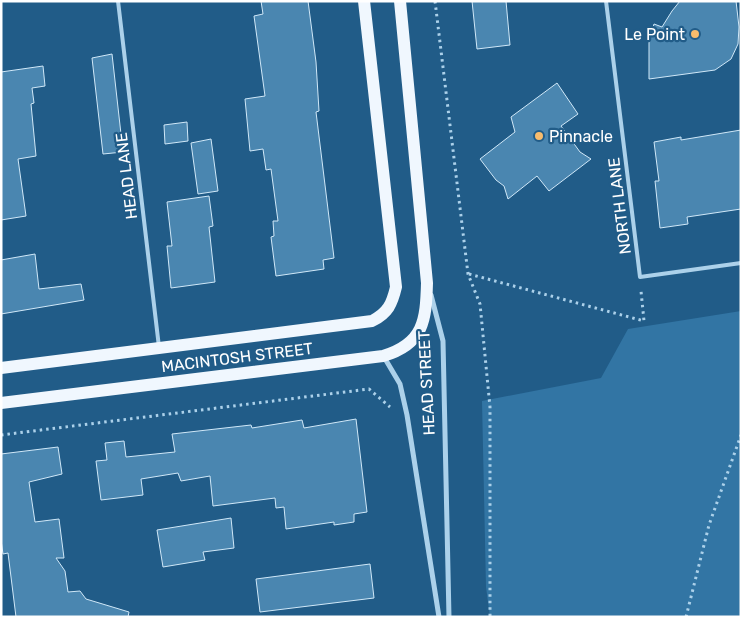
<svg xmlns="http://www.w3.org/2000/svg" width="742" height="618" font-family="Rubik,sans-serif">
	<rect width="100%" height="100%" fill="#215c88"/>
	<path fill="#3275a4" d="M741,311V617H490L486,587L482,401L601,378L628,329Z"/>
	<path fill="#4a86b0" stroke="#d0e8f8" d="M261,1H308L316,62L319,111L316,112L334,258L323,260L324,269L276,276L271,237L274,236L273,221H278L271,169L266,170L263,149L250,151L245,99L265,96L254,16L263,14Z
		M472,1H506L510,45L477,49Z
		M680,1H736L739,27L738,44L731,59L715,70L649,79V41L654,24L662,27L672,11Z
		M112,54L123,152L103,154L92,58Z
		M43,66L45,86L32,88L34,103L31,104L36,156L18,159L26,216L1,220V72Z
		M557,83L578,114L561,126L580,152L591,159L549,191L537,176L508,199L504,186L496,180L480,159L515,132L511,117Z
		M187,122L188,141L165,144L164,125Z
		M741,130V209L687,217L688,224L660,228L655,181H659L654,142L681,137V140Z
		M211,139L218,191L198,194L191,143Z
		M209,196L213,226L209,227L215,282L171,288L167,246H172L167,202Z
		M35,254L39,289L81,284L84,300L1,314V260Z
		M356,419L367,512L354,514V522L334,525V522L286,529L284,507L276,508L275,498L213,506L210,476L181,481L178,473L141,479L143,495L101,500L96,461L107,460L105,443L124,441L126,457L175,452L172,434L251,425L252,428L302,420L304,428Z
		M58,447L62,474L29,482L35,522L59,519L64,558H56L65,571L68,592L80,591L86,599L129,612L128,617H16L8,553L3,554L1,540V454Z
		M231,518L234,548L203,552L205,560L163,567L157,530Z
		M370,564L374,598L260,612L256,579Z"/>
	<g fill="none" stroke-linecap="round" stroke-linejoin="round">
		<path stroke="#acd1ea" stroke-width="3" stroke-dasharray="2.5 4" stroke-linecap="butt" d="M435,1L468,274L480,304L490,407V617
			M469,274L644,321L641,291
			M1,435L369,389L390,407
			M686,617L709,525L741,435"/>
		<path stroke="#acd1ea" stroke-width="4" d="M118,1L159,347
			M606,1L640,277L741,263"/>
		<path stroke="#acd1ea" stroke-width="5" d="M431,295L443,341L449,617
			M384,357L400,384L407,415L439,617"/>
		<path stroke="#f0f7fe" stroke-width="12" d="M1,368L372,321C388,313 392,304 396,287L364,1
			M1,403L383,356C424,344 426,320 427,283L400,1"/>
	</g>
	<g fill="#f7bc6d" stroke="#215c88" stroke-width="2">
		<circle cx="695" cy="34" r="5"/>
		<circle cx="539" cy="136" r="5"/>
	</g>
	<g text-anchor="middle" stroke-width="4.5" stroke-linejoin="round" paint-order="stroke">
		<g font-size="16" fill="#fff" stroke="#215c88" text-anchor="end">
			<text x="685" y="40">Le Point</text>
			<text x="549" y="142" text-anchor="start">Pinnacle</text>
		</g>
		<g font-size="16" fill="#fff" stroke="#215c88">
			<text transform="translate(126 176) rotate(-97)" y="6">HEAD LANE</text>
			<text transform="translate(619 206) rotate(-97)" y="6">NORTH LANE</text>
			<text transform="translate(237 357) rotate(-7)" y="6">MACINTOSH STREET</text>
			<text transform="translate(426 383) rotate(-93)" y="6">HEAD STREET</text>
		</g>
	</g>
	<rect width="742" height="618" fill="none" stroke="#ffffff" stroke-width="5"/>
</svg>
